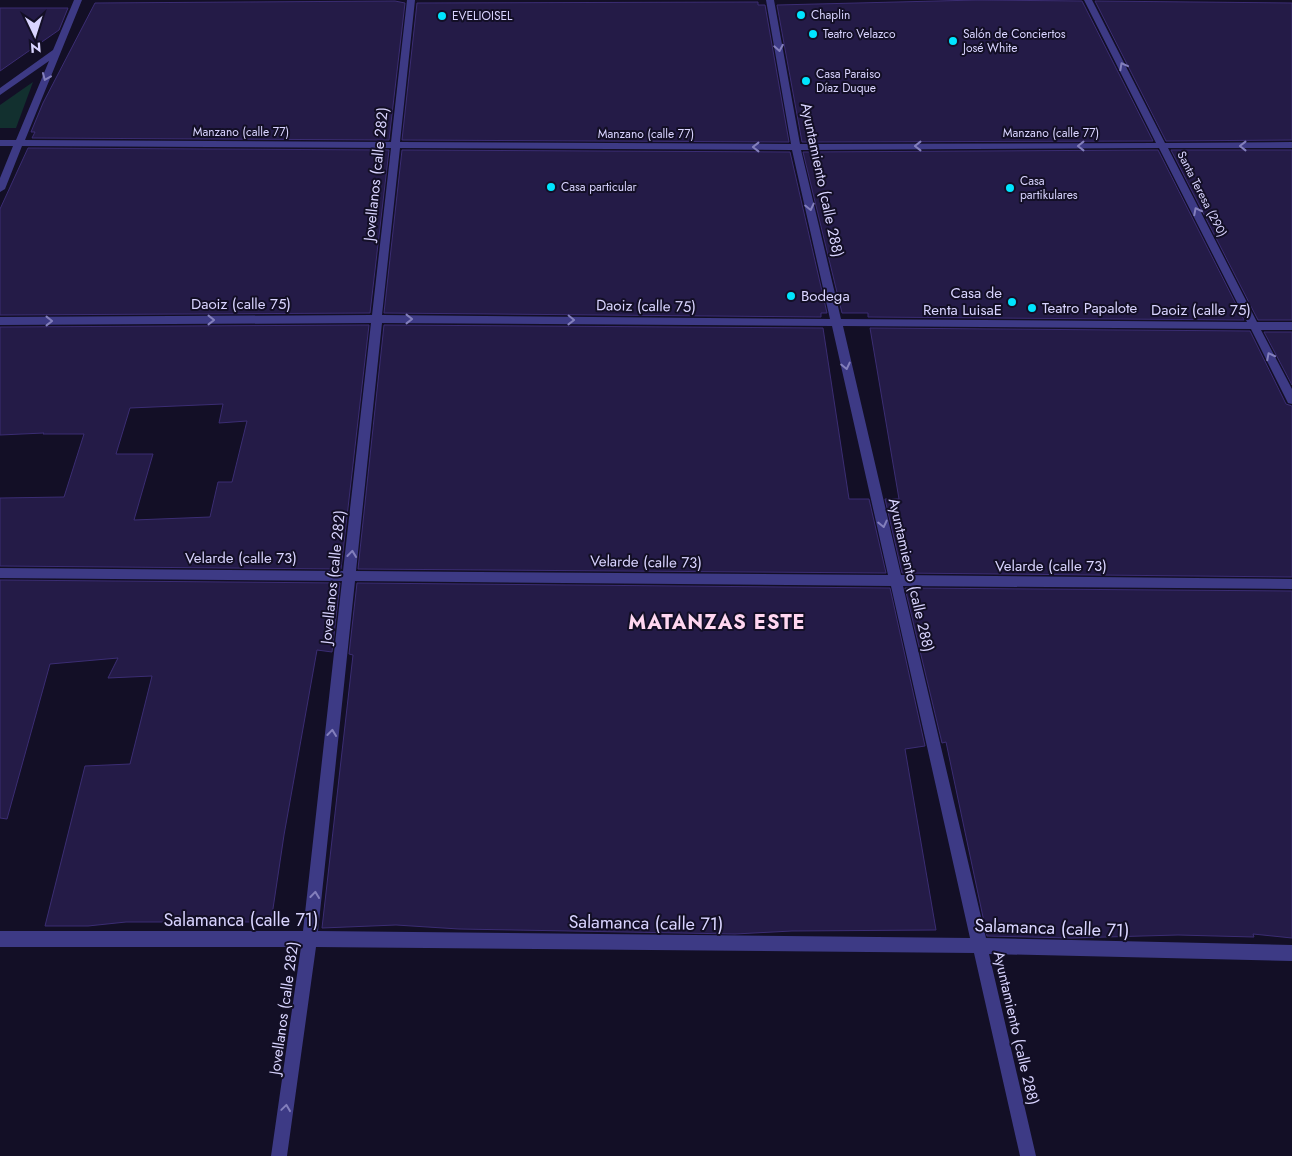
<svg xmlns="http://www.w3.org/2000/svg" width="1292" height="1156" font-family="Jost,sans-serif">
	<rect width="100%" height="100%" fill="#130f26"/>
	<path fill="#12302f" d="M33,82L16,128H0V105Z"/>
	<path fill="#241b47" stroke="#3b2d73" fill-rule="evenodd" d="M977,0L1082,1L1153,141L802,142L777,5Z
		M395,1L405,3L389,140L32,138L35,132H31L43,103L95,3Z
		M1095,1L1292,3V140L1166,141Z
		M758,2V5H765L789,142L402,140L417,3Z
		M0,8H68L59,30L0,71Z
		M28,148L389,150L370,313L0,315V209Z
		M402,150L790,152L827,313H821V317L384,313Z
		M1158,150L1244,320L868,317V313H842L803,152Z
		M1171,150H1292V320H1258Z
		M369,325L341,569L0,566V498L64,497L84,434H43L44,433L0,435V327ZM223,404L219,423L247,421L232,482H218L210,517L134,520L153,454H116L130,408Z
		M384,325L823,328L849,499H869L886,573L358,569Z
		M870,328L1250,331L1286,404L1292,406V577L902,573L885,499H899Z
		M1264,332H1292V385Z
		M0,580L340,583L332,652L317,650L284,835L271,922H126L88,926H45L85,766L130,764L152,676L108,678L118,658L50,664L7,819L0,818Z
		M357,583L890,588L925,746L905,749L936,930L792,931L735,934L459,929L396,925L322,928L353,655L349,654Z
		M905,588L1292,591V938L1253,934L1254,937L1178,935L1071,938L987,936L946,742L942,743Z"/>
	<g fill="none" stroke-linecap="round" stroke-linejoin="round">
		<path fill="#3d3a85" fill-rule="evenodd" d="M74,0H82L25,140L391,142L407,0H415L400,142L791,144L766,0H774L800,144L1156,143L1084,0H1092L1165,143L1292,142V148H1168L1257,322H1292V330H1261L1292,389V404L1288,403L1251,329L843,326L901,575L1292,579V589L903,586L986,938L1292,945V961L989,954L1036,1156H1020L974,953L316,947L287,1156H271L301,947H0V931H303L342,581L0,578V568L343,571L371,323L0,325V317L372,315L391,148L22,146L5,189L0,192V178L13,146H0V140H16L49,61L0,95V88L53,50ZM400,148L792,150L830,319L382,315ZM1159,148L1247,322L841,319L801,150ZM382,323L832,326L888,575L356,571ZM355,581L891,586L970,938L318,931Z"/>
	</g>
	<defs><path id="oneway-chevron" d="M-2-3.5L2.5 0L-2 3.5" fill="none" stroke-width="1.6" stroke-linecap="round" stroke-linejoin="round" transform="scale(1.25)"/></defs>
	<g stroke="#837fbc">
		<use href="#oneway-chevron" transform="translate(779 48) rotate(80)"/>
		<use href="#oneway-chevron" transform="translate(1123 66) rotate(-118)"/>
		<use href="#oneway-chevron" transform="translate(46 77) rotate(113)"/>
		<use href="#oneway-chevron" transform="translate(918 146) rotate(180)"/>
		<use href="#oneway-chevron" transform="translate(1081 146) rotate(180)"/>
		<use href="#oneway-chevron" transform="translate(1243 146) rotate(180)"/>
		<use href="#oneway-chevron" transform="translate(756 147) rotate(-180)"/>
		<use href="#oneway-chevron" transform="translate(810 207) rotate(77)"/>
		<use href="#oneway-chevron" transform="translate(1197 211) rotate(-117)"/>
		<use href="#oneway-chevron" transform="translate(409 319)"/>
		<use href="#oneway-chevron" transform="translate(211 320)"/>
		<use href="#oneway-chevron" transform="translate(571 320) rotate(1)"/>
		<use href="#oneway-chevron" transform="translate(49 321)"/>
		<use href="#oneway-chevron" transform="translate(1270 356) rotate(-117)"/>
		<use href="#oneway-chevron" transform="translate(846 366) rotate(77)"/>
		<use href="#oneway-chevron" transform="translate(883 524) rotate(77)"/>
		<use href="#oneway-chevron" transform="translate(352 554) rotate(-84)"/>
		<use href="#oneway-chevron" transform="translate(332 733) rotate(-84)"/>
		<use href="#oneway-chevron" transform="translate(315 895) rotate(-84)"/>
		<use href="#oneway-chevron" transform="translate(286 1108) rotate(-82)"/>
	</g>
	<g fill="#00e5ff" stroke="#130f26" stroke-width="2">
		<circle cx="801" cy="15" r="5"/>
		<circle cx="442" cy="16" r="5"/>
		<circle cx="813" cy="34" r="5"/>
		<circle cx="953" cy="41" r="5"/>
		<circle cx="806" cy="81" r="5"/>
		<circle cx="551" cy="187" r="5"/>
		<circle cx="1010" cy="188" r="5"/>
		<circle cx="791" cy="296" r="5"/>
		<circle cx="1012" cy="302" r="5"/>
		<circle cx="1032" cy="308" r="5"/>
	</g>
	<g text-anchor="middle" stroke-width="4" stroke-linejoin="round" paint-order="stroke">
		<g font-size="12" fill="#d9d4ff" stroke="#130f26" text-anchor="start">
			<text x="811" y="19">Chaplin</text>
			<text x="452" y="20">EVELIOISEL</text>
			<text x="823" y="38">Teatro Velazco</text>
			<text x="963" y="38">Salón de Conciertos<tspan x="963" dy="14">José White</tspan></text>
			<text x="816" y="78">Casa Paraiso<tspan x="816" dy="14">Díaz Duque</tspan></text>
			<text x="1020" y="185">Casa<tspan x="1020" dy="14">partikulares</tspan></text>
			<text x="561" y="191">Casa particular</text>
		</g>
		<g font-size="12" fill="#d9d4ff" stroke="#130f26">
			<text x="241" y="136">Manzano (calle 77)</text>
			<text x="1051" y="137">Manzano (calle 77)</text>
			<text x="646" y="138">Manzano (calle 77)</text>
			<text transform="translate(1202 194) rotate(63)" y="4">Santa Teresa (290)</text>
		</g>
		<g font-size="15" fill="#d9d4ff" stroke="#130f26">
			<text transform="translate(376 174) rotate(-84)" y="5">Jovellanos (calle 282)</text>
			<text transform="translate(822 180) rotate(78)" y="5">Ayuntamiento (calle 288)</text>
			<text x="241" y="309">Daoiz (calle 75)</text>
			<text transform="translate(646 306) rotate(1)" y="5">Daoiz (calle 75)</text>
			<text x="1201" y="315">Daoiz (calle 75)</text>
			<text x="241" y="563">Velarde (calle 73)</text>
			<text transform="translate(646 562) rotate(1)" y="5">Velarde (calle 73)</text>
			<text x="1051" y="571">Velarde (calle 73)</text>
			<text transform="translate(911 575) rotate(77)" y="5">Ayuntamiento (calle 288)</text>
			<text transform="translate(333 577) rotate(-84)" y="5">Jovellanos (calle 282)</text>
			<text transform="translate(284 1008) rotate(-82)" y="5">Jovellanos (calle 282)</text>
			<text transform="translate(1016 1028) rotate(77)" y="5">Ayuntamiento (calle 288)</text>
		</g>
		<g font-size="15" fill="#d9d4ff" stroke="#130f26" text-anchor="start">
			<text x="1002" y="298" text-anchor="end">Casa de<tspan x="1002" dy="17">Renta LuisaE</tspan></text>
			<text x="801" y="301">Bodega</text>
			<text x="1042" y="313">Teatro Papalote</text>
		</g>
		<g font-size="18" fill="#d9d4ff" stroke="#130f26">
			<text x="241" y="926">Salamanca (calle 71)</text>
			<text transform="translate(646 923) rotate(1)" y="6">Salamanca (calle 71)</text>
			<text transform="translate(1052 928) rotate(2)" y="6">Salamanca (calle 71)</text>
		</g>
		<g font-size="20" font-weight="bold" letter-spacing="1" fill="#ffd6f0" stroke="#130f26">
			<text x="717" y="629">MATANZAS ESTE</text>
		</g>
	</g>
	<g transform="translate(35 35) rotate(176)" stroke="#130f26" stroke-width="4" paint-order="stroke">
	<path d="M0-4L9 19L0 12L-9 19Z" fill="#d9d4ff"/>
	<text y="-8" font-size="14" font-weight="bold" text-anchor="middle" fill="#d9d4ff">N</text>
	</g>
</svg>
